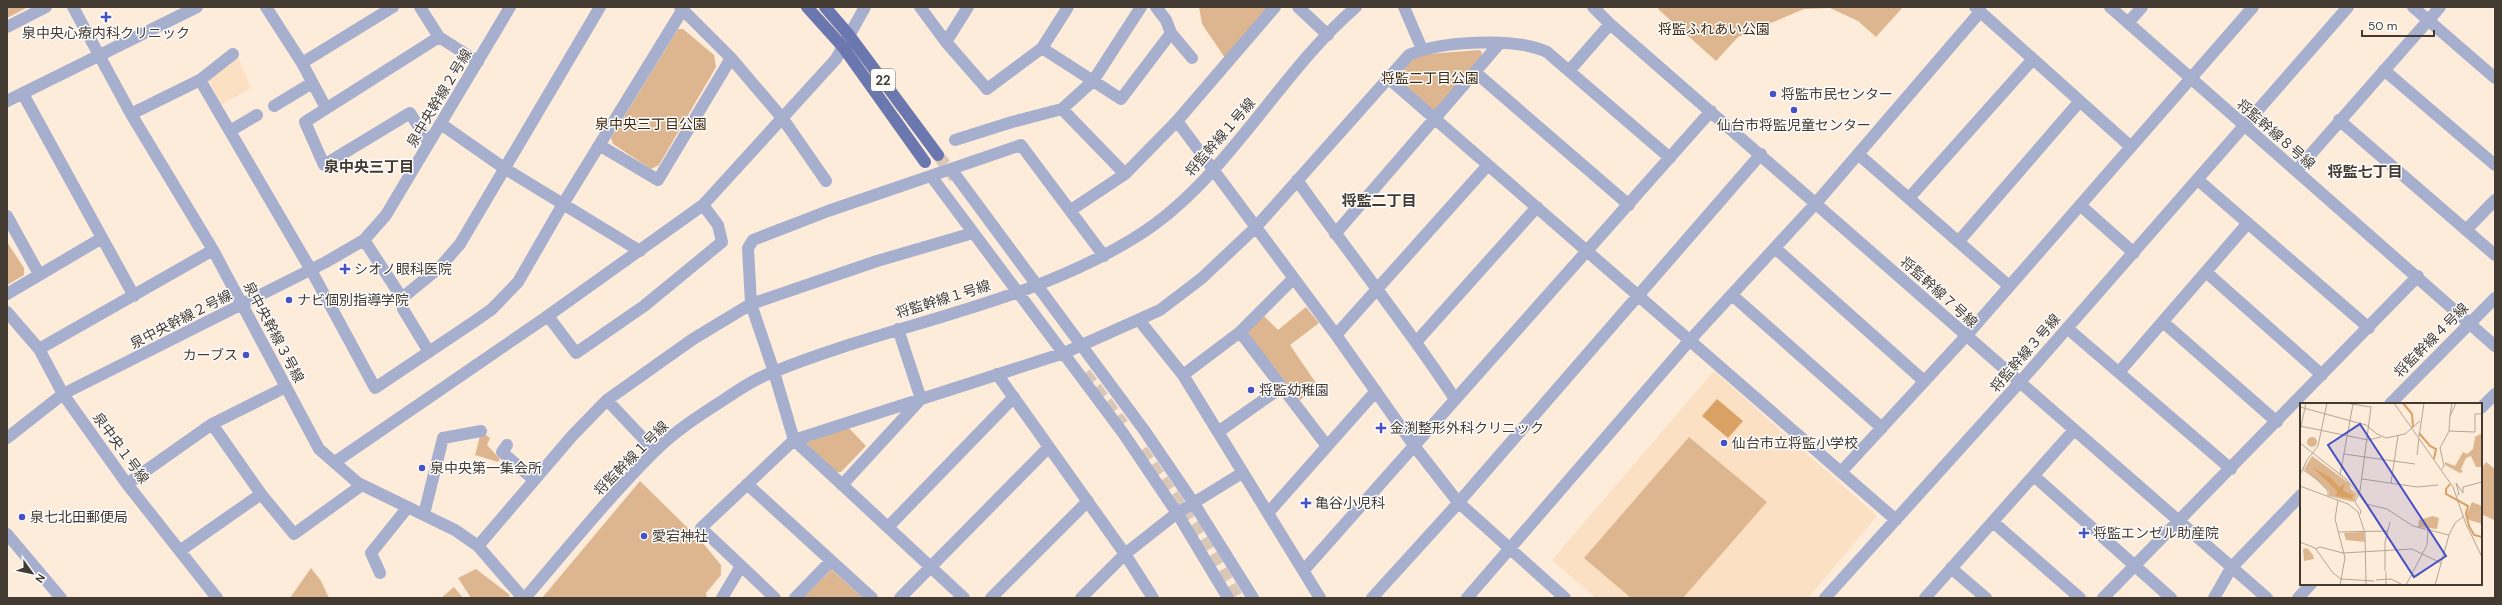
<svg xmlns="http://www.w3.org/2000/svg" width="2502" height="605" font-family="'DM Sans','Noto Sans JP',sans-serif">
	<rect width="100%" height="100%" fill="#feecda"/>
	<path fill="#fbe0c4" d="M238,57L251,88L221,105L208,79Z
		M1714,371L1877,516L1808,598H1596L1552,560Z"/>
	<path fill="#ddb68f" d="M7,7H28L7,18Z
		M1199,7H1268L1225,58L1202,24Z
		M1660,7H1903L1876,37L1858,21L1830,8L1804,9L1738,37L1716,61L1658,9Z
		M678,29H683L714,55L716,67L659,165L651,169L613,144L611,138Z
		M1479,50L1482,52L1481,57L1433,112L1396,80L1395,75L1416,55Z
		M7,242L24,268V275L7,285Z
		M1306,307L1319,323L1290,345L1318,386L1300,400L1248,334L1249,329L1264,316L1278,330Z
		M846,425L866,446L841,472H836L805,442Z
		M486,435L490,438L487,445L500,459L498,462L475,455L480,436Z
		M1689,437L1767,502L1683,598H1631L1584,558Z
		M2486,462L2495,469L2494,520L2481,514V470Z
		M640,481L702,542L721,565V575L706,593L707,598H542Z
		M311,568L321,581L329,598H290Z
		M476,569L510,595L507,598H471L458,578Z
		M831,570L833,571L863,598H803Z
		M454,587L463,598H441Z"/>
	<path fill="#daa164" d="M1717,399L1743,421L1728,438L1702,416Z"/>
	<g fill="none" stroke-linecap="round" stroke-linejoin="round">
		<path stroke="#d9c8b8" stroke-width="12" stroke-dasharray="12 6" stroke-linecap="butt" d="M938,155L955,178
			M1085,373L1123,424
			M1142,450L1196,528L1238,598"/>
		<path stroke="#a6afce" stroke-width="12" d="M73,7L131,114L213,250L319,449L358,483L455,530L478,546L523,598
			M266,7L302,63L326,108
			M420,7L439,37
			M680,7L731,58L783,119L826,181
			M920,7L946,42L987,89L1042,48
			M1068,7L1042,48L1121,99L1171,33
			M1156,7L1166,20L1171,33L1192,58
			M1298,7L1328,35
			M1404,7L1422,49
			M1593,7L1610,24L2267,598
			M1975,7L2131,147
			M2110,7L2495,346
			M2413,7L2495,78
			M2128,23L2142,7
			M7,27L46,7
			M946,42L968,7
			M302,63L393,7
			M2384,70L2495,165
			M1569,71L1610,24
			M1475,72L1629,205
			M1388,78L1896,520
			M200,80L311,270L375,388L475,321L492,309L518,282L563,204L683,9
			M23,94L134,296
			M7,101L197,7
			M274,106L312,83
			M1062,109L1093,81L1141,7
			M131,114L200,80L233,54
			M2339,120L2495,255
			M1177,121L1275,7
			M441,124L504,168L640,251
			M230,131L257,115
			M955,140L1012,122L1062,109L1125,174
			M429,143L410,113L324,165L305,122L439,37L478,62
			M599,145L658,180L731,58
			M1858,154L2009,286
			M951,169L1144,430L1193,502L1253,598
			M2296,171L2440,7
			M931,176L1123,433L1177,513L1228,598
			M1297,180C1349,254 1406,324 1455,399
			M2198,180L2369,328
			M1909,198L2033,59
			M2080,205L2134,253
			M1071,210L1125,174L1177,121L1336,335L1415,447L1458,502L1565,598
			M7,216L39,274
			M2466,230L2495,200
			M1335,234L1499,44
			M364,240L402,298L440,267L460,244L600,7
			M1959,241L2080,101
			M1775,248L1924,381
			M2206,272L2322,375
			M7,294L102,238
			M1732,295L1882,428
			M402,298L403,309L429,352
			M7,312L39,349L63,394L127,484L217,598
			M548,316L576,353L644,306L722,242L718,225L703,205
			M1139,320L1183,375L1320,598
			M2163,322L2277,422
			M2067,328L2231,469
			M1240,332L1327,446
			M1336,335L1488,165
			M1417,341L1537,207
			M39,349L213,250
			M2120,371L2248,223
			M997,374L1125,554L1153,598
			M1183,375L1240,332L1293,279
			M286,387L212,424L261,494L294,534L362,485
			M607,400L655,451
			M2390,404L2495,298
			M2481,408L2495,394
			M1218,432L1282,387
			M7,438L63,394L326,262L364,240L386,215L510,7
			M507,445L502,452L534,480
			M335,462L542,320L703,205L836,59L865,7
			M1841,472L1966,336L2253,7
			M2034,476L2171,598
			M127,484L212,424
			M747,484L872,598
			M842,485L921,399L898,329
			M1268,513L1376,391
			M424,514L443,438L481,431
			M1993,522L2080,598
			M888,527L1014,397
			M7,534L61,598
			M478,546L572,436L607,400L693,339L751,304L877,261L973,233
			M181,550L261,494
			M1951,568L1986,598
			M1304,570L1711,111
			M380,573L371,553L408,507
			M525,598C567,549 608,498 654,452C675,431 700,415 725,399C740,389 754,379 771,373C892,323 1027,306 1139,235C1226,180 1278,74 1356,7
			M722,598L741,566
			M775,598L701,528L794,440L1064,353L1160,310L1202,278L1255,228L1409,55C1440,41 1516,37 1547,52L1670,158
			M795,598L831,561
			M900,598L1049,447
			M964,598L794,440L774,372L751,304L748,248L753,240L828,211L1021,145L1104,256
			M991,598L1088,501
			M1081,598L1125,554L1177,513L1242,473
			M1372,598L1452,510L1761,154
			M1467,598L1690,340L1816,203L1980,12
			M1825,598L2020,382L2348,7
			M1925,598L2074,430
			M2103,598L2418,276
			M2214,598L2231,568L2301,495
			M2298,598L2311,584"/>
		<path stroke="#6b77af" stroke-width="12" d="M807,7L843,47L925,162
			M825,7L849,35L938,155"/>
	</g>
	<g fill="#4651c6" stroke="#fdfdfd" stroke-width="1.5">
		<path d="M104 11h4v4h4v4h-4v4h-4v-4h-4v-4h4z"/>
		<circle cx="1773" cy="94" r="4"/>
		<circle cx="1794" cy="110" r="4"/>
		<path d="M343 263h4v4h4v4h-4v4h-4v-4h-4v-4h4z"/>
		<circle cx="289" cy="300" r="4"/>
		<circle cx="246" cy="355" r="4"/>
		<circle cx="1251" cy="390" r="4"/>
		<path d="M1379 422h4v4h4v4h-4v4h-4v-4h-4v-4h4z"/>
		<circle cx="1724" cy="443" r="4"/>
		<circle cx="422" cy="468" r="4"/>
		<path d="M1304 497h4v4h4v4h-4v4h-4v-4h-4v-4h4z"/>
		<circle cx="22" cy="517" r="4"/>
		<path d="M2082 527h4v4h4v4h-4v4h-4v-4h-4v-4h4z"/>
		<circle cx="644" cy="536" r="4"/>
	</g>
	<g text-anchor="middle" stroke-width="3" stroke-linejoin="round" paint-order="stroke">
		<rect fill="#fdfdfd" stroke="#7b746e" stroke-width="1" x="871" y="69" width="24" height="22" rx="3"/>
		<g font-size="13" font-weight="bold" fill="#433a31">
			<text x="883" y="85">22</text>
		</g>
		<g font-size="14" fill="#40290d" stroke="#fdfdfd">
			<text x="1714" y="34">将監ふれあい公園</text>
			<text x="1430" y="83">将監二丁目公園</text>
			<text x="651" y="129">泉中央三丁目公園</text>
		</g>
		<g font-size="14" fill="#433a31" stroke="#fdfdfd" text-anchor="start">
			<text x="106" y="38" text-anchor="middle">泉中央心療内科クリニック</text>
			<text x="1781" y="99">将監市民センター</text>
			<text x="1794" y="130" text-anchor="middle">仙台市将監児童センター</text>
			<text x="354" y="274">シオノ眼科医院</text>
			<text x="297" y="305">ナビ個別指導学院</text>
			<text x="238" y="360" text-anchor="end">カーブス</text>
			<text x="1259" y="395">将監幼稚園</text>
			<text x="1390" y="433">金渕整形外科クリニック</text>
			<text x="1732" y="448">仙台市立将監小学校</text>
			<text x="430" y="473">泉中央第一集会所</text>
			<text x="1315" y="508">亀谷小児科</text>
			<text x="30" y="522">泉七北田郵便局</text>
			<text x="2093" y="538">将監エンゼル助産院</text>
			<text x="652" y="541">愛宕神社</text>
		</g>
		<g font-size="14" fill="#433a31" stroke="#fdfdfd">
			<text transform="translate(439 98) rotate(-59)" y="5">泉中央幹線２号線</text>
			<text transform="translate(2276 134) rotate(41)" y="5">将監幹線８号線</text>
			<text transform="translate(1220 137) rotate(-49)" y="5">将監幹線１号線</text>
			<text transform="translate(1939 292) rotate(42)" y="5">将監幹線７号線</text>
			<text transform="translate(943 299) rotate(-17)" y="5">将監幹線１号線</text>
			<text transform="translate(181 319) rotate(-27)" y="5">泉中央幹線２号線</text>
			<text transform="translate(274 332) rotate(62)" y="5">泉中央幹線３号線</text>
			<text transform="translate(2431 340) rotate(-45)" y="5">将監幹線４号線</text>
			<text transform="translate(2025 353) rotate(-49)" y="5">将監幹線３号線</text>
			<text transform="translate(121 448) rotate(54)" y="5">泉中央１号線</text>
			<text transform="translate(631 458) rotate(-45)" y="5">将監幹線１号線</text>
		</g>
		<g font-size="15" font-weight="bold" fill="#433a31" stroke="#fdfdfd">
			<text x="369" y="172">泉中央三丁目</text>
			<text x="2365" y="177">将監七丁目</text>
			<text x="1379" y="206">将監二丁目</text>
		</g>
	</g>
	<g transform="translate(2300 403)">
		<rect width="182" height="182" fill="#feecda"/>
		<path d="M182,30V64H176L171,53L166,55L161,66L163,69L160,70L145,62V59L155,63L163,49L167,51L173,46L175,34ZM7 39a5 5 0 1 1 10 0a5 5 0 1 1-10 0ZM12,53L49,80L51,86L57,91L54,99L29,93V88L4,66ZM172,99L182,103V121L169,117L166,113ZM133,113L139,115L137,126L118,124L119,117ZM64,129L65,139L46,137L44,130ZM7,145L13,152L14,156L4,158L3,146Z" fill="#ddb68f"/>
		<path d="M12,64L30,74L39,84L44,82L43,88L53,92L52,96L36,93L37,88Z" fill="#daa164"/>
		<path fill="none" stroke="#daa164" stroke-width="2" d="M103,0L112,11L113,24M119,30L130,43L136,46L134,56M150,81L146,86V91L168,103L166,111L169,123L174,132L182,134"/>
		<path fill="none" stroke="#b3a596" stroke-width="1" d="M45,0L71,4L60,88L55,99L61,108L60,111M94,0L153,84L166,121L182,154M0,4L66,22L77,31L86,35L105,31L120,18M150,13L152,0M0,23L68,37L81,34M0,28L6,0M149,28L150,13L156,0M119,34L124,0M0,40L46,76L66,101L87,106L113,123L149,132M44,51L115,61M117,52L119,35M2,66L18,77L28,88V93M142,66L144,63L140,45L149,28L175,29V11H182M0,72L7,57L18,43L27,0M40,72L53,1M62,76L117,84L138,82M91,80L98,33M0,83L48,101L58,109L65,130L66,182M157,92L159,91L156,80L163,90V84L182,79M38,97L35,116L45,155L40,182M38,129L88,128M0,139L15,145L33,170L41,176L74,178M15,146L20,144L43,150L112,146L141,160M85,168V139L90,119M86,169V182M76,177L91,176L103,182M106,182L127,142L128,126M135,182L149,132L155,120L164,113"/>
		<path fill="#4651c6" fill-opacity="0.15" stroke="#4651c6" stroke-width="2" d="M60,21L146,153L114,174L28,42Z"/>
		<rect width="182" height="182" fill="none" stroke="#433a31" stroke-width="2"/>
	</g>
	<rect width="2502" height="605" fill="none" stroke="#433a31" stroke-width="16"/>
	<g transform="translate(32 573) rotate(123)" stroke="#fdfdfd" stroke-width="3" paint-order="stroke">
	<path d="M0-3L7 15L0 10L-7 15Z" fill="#433a31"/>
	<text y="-6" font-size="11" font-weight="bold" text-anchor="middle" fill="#433a31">N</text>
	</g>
	<path d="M2362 30v6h72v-6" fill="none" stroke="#433a31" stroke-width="2"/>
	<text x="2368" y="30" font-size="12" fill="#433a31" stroke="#fdfdfd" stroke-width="3" paint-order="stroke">50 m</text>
</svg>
